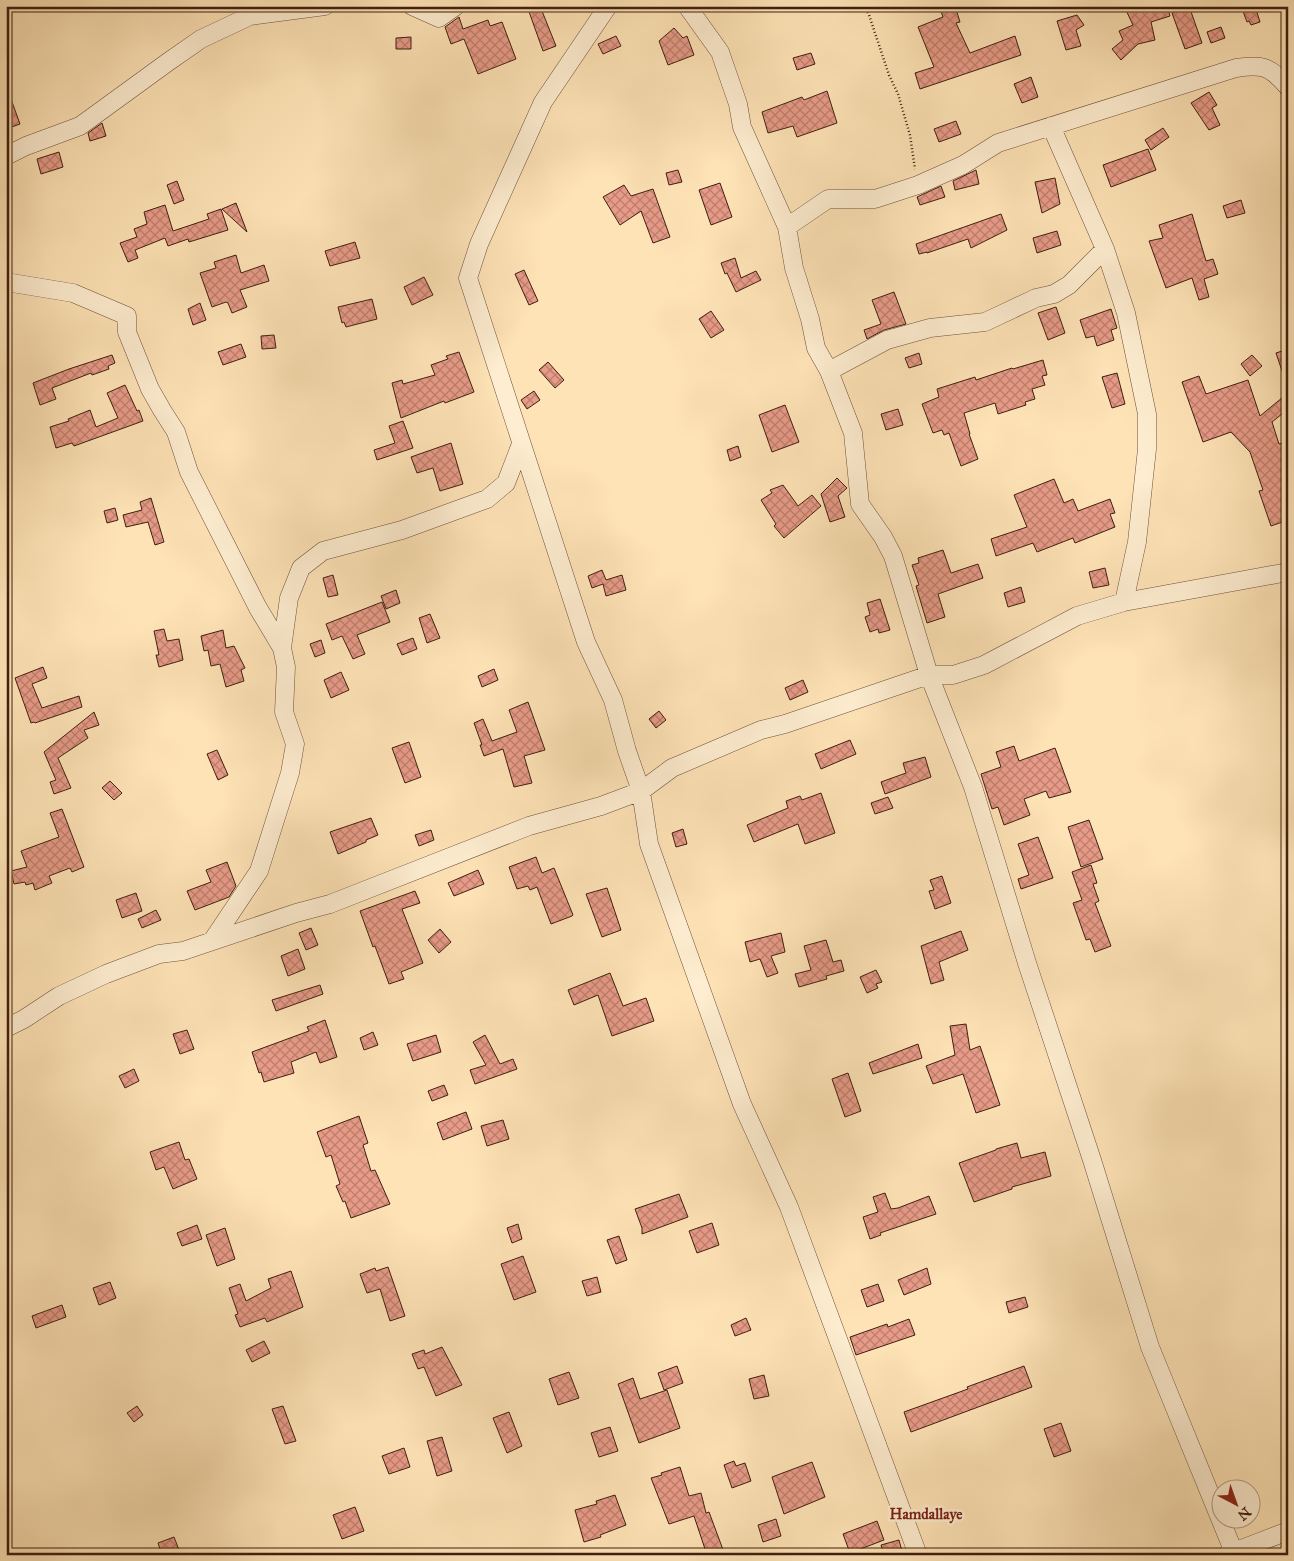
<svg xmlns="http://www.w3.org/2000/svg" width="1294" height="1561" font-family="'IM FELL Great Primer',serif">
	<defs>
		<pattern id="building-cross-hatch" width="8" height="8" patternUnits="userSpaceOnUse" patternTransform="scale(1.25)"><rect width="8" height="8" fill="#e89b88"/><path d="M0 0l8 8M0 8l8-8" fill="none" stroke="#bd7e6e"/></pattern>
	</defs>
	<rect width="100%" height="100%" fill="#fee3b6"/>
	<filter id="stains"><feTurbulence type="fractalNoise" baseFrequency=".004" numOctaves="4"/><feColorMatrix values="0 0 0 0 .2 0 0 0 0 .09 0 0 0 0 .02 0 0 0 .5 -.17"/></filter>
	<radialGradient id="worn" r=".72"><stop offset=".6" stop-color="#630" stop-opacity="0"/><stop offset="1" stop-color="#630" stop-opacity=".3"/></radialGradient>
	<path fill="url(#building-cross-hatch)" stroke="#3f1f10" d="M527,6H540L556,46L543,51Z
		M939,6H955L960,22L956,23L970,53L1015,36L1021,55L920,89L915,73L934,67L918,27L943,17Z
		M1124,6H1167L1170,16L1151,22L1155,40L1138,44L1121,60L1112,49L1123,40L1119,31L1133,25Z
		M1189,6L1202,43L1185,49L1172,13Z
		M1241,6H1255L1260,22L1251,25L1249,21L1247,22Z
		M1077,15L1084,25L1076,30L1081,46L1066,50L1057,21Z
		M459,17L463,29L488,20L490,26L502,22L516,59L478,74L464,39L451,44L445,27Z
		M1221,27L1225,38L1211,43L1207,32Z
		M674,28L683,38L687,36L694,55L668,65L659,41Z
		M616,36L621,46L603,54L598,44Z
		M411,37V49H396V38Z
		M811,53L815,64L797,70L793,58Z
		M1031,77L1038,97L1022,103L1014,84Z
		M6,91H8L20,124L6,129Z
		M827,91L837,123L797,137L793,126L768,133L762,112L802,97L804,100Z
		M1209,92L1217,105L1212,108L1220,125L1209,130L1191,103Z
		M956,121L961,134L939,142L934,129Z
		M102,123L106,136L90,141L88,133Z
		M1163,128L1169,137L1151,150L1145,140Z
		M1148,149L1156,170L1111,187L1103,165Z
		M59,152L63,167L41,174L37,159Z
		M678,170L682,182L669,185L666,173Z
		M976,170L979,184L955,190L953,181Z
		M1055,178L1060,204L1042,213L1035,182Z
		M177,181L184,200L174,204L167,185Z
		M720,183L732,217L711,225L699,190Z
		M624,185L631,196L653,189L670,237L653,243L641,211L620,225L603,197Z
		M941,186L945,197L920,205L917,197Z
		M1241,200L1245,213L1227,218L1223,206Z
		M236,203L247,232L222,209Z
		M165,205L173,231L209,219L207,214L221,209L228,230L189,242L188,239L168,246L165,238L135,250L138,258L128,262L120,243L137,237L134,229L147,224L144,212Z
		M1001,214L1007,230L971,248L968,239L927,253V252L919,254L916,244Z
		M1192,214L1206,261L1213,259L1218,274L1204,279L1209,297L1199,300L1192,278L1166,288L1149,241L1163,238L1159,225Z
		M1057,231L1061,245L1037,253L1033,238Z
		M355,242L360,258L330,266L325,251Z
		M236,255L241,273L264,265L269,281L240,290L247,307L232,313L228,303L226,302L212,307L200,273L216,268L214,262Z
		M735,258L741,278L756,271L761,280L736,292L727,273L725,274L721,263Z
		M524,270L538,301L529,305L515,274Z
		M424,277L433,295L412,305L404,287Z
		M894,292L906,324L884,330L867,339L864,330L881,324L872,300Z
		M372,299L377,319L346,327L344,322L342,323L338,307Z
		M200,303L206,320L193,325L188,309Z
		M1056,307L1065,333L1048,340L1038,313Z
		M1111,309L1117,328L1111,330L1114,340L1097,346L1094,336L1086,338L1080,320Z
		M711,311L724,330L711,338L699,319Z
		M274,335L276,348L262,349L261,336Z
		M241,344L246,357L223,365L218,352Z
		M1288,349V383H1286L1276,353Z
		M459,352L474,392L445,403L444,401L401,418L392,383L402,380L403,384L435,375L431,365L448,359L446,356Z
		M919,353L922,364L909,368L905,358Z
		M112,355L115,363L108,366L109,369L92,375L91,373L52,388L56,399L40,405L33,383L69,369Z
		M1252,355L1262,366L1250,376L1241,364Z
		M1043,360L1047,375L1042,376L1045,385L1032,389L1035,399L1025,402L1026,405L998,414L995,403L964,413L970,434H969L978,459L961,466L949,433L944,435L942,430L933,433L922,404L939,397L937,389L975,377L976,380L1012,368L1013,369Z
		M548,362L564,380L555,388L539,370Z
		M1117,373L1125,404L1112,408L1102,377Z
		M1199,376L1206,394L1248,380L1260,416L1288,393V409L1272,422L1279,444L1288,442V520L1271,526L1259,491L1263,490L1250,452L1231,432L1203,442L1182,382Z
		M125,385L137,411L139,410L143,421L74,446L72,443L56,448L50,427L69,421L68,419L90,410L96,427L118,418L107,393Z
		M534,391L540,400L527,409L521,400Z
		M785,405L799,442L772,452L759,415Z
		M898,409L903,425L886,430L881,414Z
		M403,421L413,448L377,460L374,450L395,443L389,426Z
		M451,443L463,484L440,491L433,468L417,473L411,457Z
		M738,446L741,457L730,461L727,450Z
		M837,478L847,488L838,496L845,517L830,522L821,494Z
		M1054,479L1064,503L1073,499L1078,511L1110,499L1115,513L1110,514L1115,527L1075,543L1073,538L1037,552L1033,543L996,556L991,539L1027,527L1014,495Z
		M783,485L798,506L812,495L821,506L784,538L774,526L776,524L761,500L772,493L770,490Z
		M151,498L164,542L155,545L148,522L126,527L123,515L142,510L140,502Z
		M115,508L118,520L107,523L104,511Z
		M943,550L951,573L978,564L983,578L938,594L945,617L927,623L916,586L919,585L912,565L919,563L918,558Z
		M1105,568L1109,585L1093,588L1089,572Z
		M602,570L606,580L622,575L626,590L606,596L603,584L592,588L588,576Z
		M333,575L338,595L328,597L323,578Z
		M1021,587L1025,602L1008,607L1004,593Z
		M396,590L400,603L386,609L381,596Z
		M880,599L890,630L879,633L878,629L870,632L865,617L870,615L867,603Z
		M382,602L390,622L357,635L365,654L353,659L342,636L332,640L326,624Z
		M430,614L440,638L427,643L419,618Z
		M164,629L167,641L179,639L183,660L159,667L156,655H159L154,631Z
		M223,630L226,648L234,646L245,668L241,670L244,681L226,687L220,664L211,666L208,650L204,651L201,636Z
		M413,638L417,649L402,655L397,644Z
		M321,640L325,653L315,657L310,644Z
		M43,667L47,678L32,684L42,708L79,696L82,707L35,723L34,722L31,723L15,678Z
		M494,669L498,680L482,687L478,676Z
		M341,672L349,690L331,698L324,680Z
		M803,680L808,692L790,700L785,688Z
		M528,702L545,750L524,756L532,783L514,787L503,749L484,756L480,745H482L474,723L483,719L492,741L517,732L509,710Z
		M659,711L666,720L656,728L649,719Z
		M94,712L99,725L84,730L88,738L58,758L71,788L54,794L50,782L56,780L44,752Z
		M850,740L856,754L821,769L815,754Z
		M409,742L421,777L405,783L392,748Z
		M1014,746L1019,761L1055,748L1071,792L1049,798L1046,791L1024,799L1030,815L1004,825L998,807L992,809L981,774L1001,767L996,752Z
		M217,750L228,775L218,780L207,754Z
		M925,757L931,777L885,794L881,782L906,773L903,763Z
		M110,781L122,793L114,800L102,788Z
		M821,793L835,833L805,844L798,824L754,842L747,825L788,808L786,801L800,796L802,800Z
		M888,797L893,808L875,814L871,803Z
		M62,809L84,867L72,872L70,868L49,876L52,883L35,890L33,883L26,885L25,882L14,884L11,871L27,867L21,851L59,837L50,813Z
		M371,818L378,835L366,840V842L338,854L330,832Z
		M1089,820L1103,859L1081,867L1068,827Z
		M683,829L687,844L676,847L672,833Z
		M431,830L434,840L419,846L415,835Z
		M1038,837L1053,878L1021,889L1018,879L1029,875L1018,844Z
		M536,857L542,873L554,868L573,915L572,916L551,924L537,887L530,890L528,886L517,889L509,867Z
		M227,862L236,886L229,897L195,910L187,891L211,882L206,870Z
		M1091,865L1097,883L1093,884L1099,901L1095,903L1111,946L1095,952L1090,939L1086,940L1073,903L1082,900L1072,872Z
		M478,870L484,884L454,896L448,883Z
		M942,876L951,903L935,909L929,891L934,890L930,880Z
		M607,888L621,930L602,937L586,894Z
		M415,891L420,903L402,909L423,963L401,972L404,979L389,984L375,946L373,947L360,911Z
		M136,893L142,911L122,918L116,900Z
		M156,910L161,920L142,928L138,919Z
		M311,928L318,945L306,950L299,933Z
		M440,929L451,942L439,953L428,940Z
		M961,931L968,950L939,962L944,980L931,984L921,946Z
		M781,933L785,952L771,956L778,973L767,977L760,959L750,962L745,942Z
		M826,940L833,962L841,960L844,971L826,976L827,979L799,987L795,974L811,970L804,946Z
		M298,949L305,969L288,976L281,956Z
		M876,970L882,982L876,984L878,988L867,993L860,977Z
		M610,973L623,1006L646,998L654,1021L612,1036L598,995L574,1005L568,990Z
		M320,985L323,994L276,1011L272,1000Z
		M325,1020L337,1057L320,1063L316,1052L291,1062L294,1073L264,1082L261,1072L259,1073L252,1052L309,1031L307,1027Z
		M966,1024L970,1050L980,1046L1000,1105L976,1113L963,1074L933,1084L926,1066L955,1055L950,1026Z
		M187,1030L194,1049L180,1054L173,1034Z
		M373,1032L378,1045L364,1050L360,1038Z
		M436,1035L441,1052L413,1061L407,1044Z
		M485,1035L500,1064L513,1059L517,1069L475,1084L470,1070L486,1065L473,1042Z
		M918,1044L922,1058L873,1074L869,1063Z
		M134,1069L139,1081L125,1088L119,1076Z
		M848,1073L861,1111L845,1117L832,1079Z
		M444,1085L448,1095L432,1101L428,1091Z
		M466,1112L472,1129L443,1140L437,1123Z
		M359,1116L368,1143L363,1145L371,1171L375,1170L390,1204L351,1218L345,1201L343,1202L336,1186L340,1184L331,1155L326,1157L317,1132Z
		M503,1120L509,1139L487,1146L481,1126Z
		M179,1142L185,1160L189,1159L197,1179L173,1189L164,1167L156,1170L150,1152Z
		M1017,1143L1021,1158L1045,1152L1051,1176L1012,1187V1189L974,1202L959,1163L996,1150V1149Z
		M885,1193L891,1209L898,1208L929,1196L936,1214L880,1233L881,1235L870,1239L863,1217L878,1212L873,1197Z
		M679,1194L688,1217L642,1234V1228L635,1209Z
		M712,1223L719,1245L697,1253L689,1231Z
		M518,1224L522,1239L512,1243L507,1228Z
		M197,1225L202,1239L182,1246L177,1233Z
		M225,1228L235,1259L217,1266L206,1235Z
		M619,1236L627,1260L616,1264L607,1240Z
		M523,1256L536,1292L514,1300L501,1264Z
		M388,1267L405,1316L390,1321L380,1289L367,1293L360,1274L375,1268L376,1271Z
		M927,1268L931,1284L904,1295L898,1280Z
		M291,1271L303,1307L267,1322L265,1318L240,1327L235,1315L238,1314L229,1288L240,1284L246,1301L271,1288L268,1279Z
		M597,1277L601,1292L587,1296L582,1281Z
		M110,1282L116,1298L99,1305L93,1288Z
		M878,1284L884,1301L867,1307L861,1290Z
		M1025,1297L1028,1307L1009,1313L1006,1302Z
		M62,1305L66,1317L36,1328L32,1316Z
		M746,1318L751,1330L735,1336L731,1325Z
		M909,1319L915,1335L856,1355L850,1337L887,1324L888,1327Z
		M264,1341L270,1353L252,1362L246,1350Z
		M442,1347L462,1385L436,1396L424,1367L418,1369L412,1354L424,1350L425,1354Z
		M677,1366L683,1383L664,1390L658,1373Z
		M1024,1366L1032,1387L911,1432L904,1412L968,1389L967,1387Z
		M569,1372L579,1398L558,1405L549,1379Z
		M764,1375L769,1396L754,1399L749,1379Z
		M633,1378L640,1399L667,1390L680,1428L639,1443L618,1384Z
		M137,1406L143,1415L134,1422L127,1413Z
		M283,1406L296,1441L285,1444L272,1409Z
		M509,1412L522,1446L507,1453L493,1418Z
		M1061,1423L1071,1451L1054,1457L1044,1429Z
		M610,1427L618,1451L599,1457L591,1433Z
		M442,1437L452,1471L437,1476L427,1441Z
		M404,1448L410,1467L389,1474L382,1456Z
		M734,1461L736,1466L745,1463L751,1481L732,1488L724,1465Z
		M812,1462L825,1497L784,1514L772,1477Z
		M680,1467L689,1496L701,1493L706,1513L709,1512L725,1555H707L694,1516L669,1524L651,1478L662,1475L661,1473Z
		M615,1495L626,1525L600,1535L601,1537L584,1542L575,1510L597,1504L596,1501Z
		M355,1507L364,1531L342,1539L333,1515Z
		M776,1519L781,1536L763,1542L758,1525Z
		M877,1521L884,1540L850,1553L843,1534Z
		M174,1537L179,1550L162,1555L158,1543Z
		M899,1540L903,1555H884L881,1545Z"/>
	<g fill="none" stroke-linecap="round" stroke-linejoin="round">
		<defs>
			<path id="minor" d="M412,6L439,18L456,6
				M608,6L543,102L479,244L468,278L586,642L613,700L627,751L641,791L649,844L742,1104L789,1207L918,1555
				M687,6L720,52L738,104L742,127L787,227L794,268L810,319L816,348L829,371L853,433L860,504L883,537L893,556L929,675L973,787L1027,963L1092,1160L1150,1347L1235,1555
				M1051,126L1105,249L1126,313L1147,414V449L1137,542L1124,602
				M6,156L26,146L80,126L168,62L201,39L250,16L325,6
				M787,227L828,199H875L918,185L963,165L998,143L1236,68C1262,64 1270,66 1288,87
				M6,282L73,293L127,316V332L150,389L162,410L176,432L189,472L258,608L282,648L286,667L284,712L295,744L290,773L259,871L212,941
				M829,371L887,340L930,328L985,322L1036,298L1054,294L1069,285L1105,249
				M282,648L289,598L301,568L323,551L402,530L487,499L506,483L521,444
				M6,1028L24,1019L59,996L106,974L159,954L183,951L296,913L330,904L529,826L601,806L641,791L672,768L761,730L785,724L929,675H953L984,665L1077,616L1124,602L1288,572
				M1226,1555L1288,1531"/>
		</defs>
		<use href="#minor" stroke="#6f503a" stroke-width="19"/>
		<path stroke="#3f1f10" stroke-width="2.5" stroke-dasharray="1 2.5" stroke-linecap="butt" d="M864,6L869,15L889,75L898,94L910,135L915,169"/>
		<use href="#minor" stroke="#feedd0" stroke-width="18"/>
	</g>
	<g text-anchor="middle" stroke-width="5" stroke-linejoin="round" paint-order="stroke">
		<g font-size="15" font-weight="bold" fill="#7a1f14" stroke="#feedd0">
			<text x="926" y="1519">Hamdallaye</text>
		</g>
	</g>
	<rect width="1294" height="1561" fill="none" stroke="#fee3b6" stroke-width="25"/>
	<rect x="8" y="8" width="1279" height="1546" fill="none" stroke="#3f1f10" stroke-width="2.5"/>
	<rect x="12" y="12" width="1269" height="1536" fill="none" stroke="#3f1f10"/>
	<g transform="translate(1236 1504) rotate(139)"><circle r="24" fill="#feedd0" stroke="#b29b83"/>
	<path d="M0-4L9 19L0 12L-9 19Z" fill="#8f2418"/>
	<text y="-8" font-size="14" font-weight="bold" text-anchor="middle" fill="#3f1f10">N</text>
	</g>
	<rect width="100%" height="100%" filter="url(#stains)"/>
	<rect width="100%" height="100%" fill="url(#worn)"/>
</svg>
